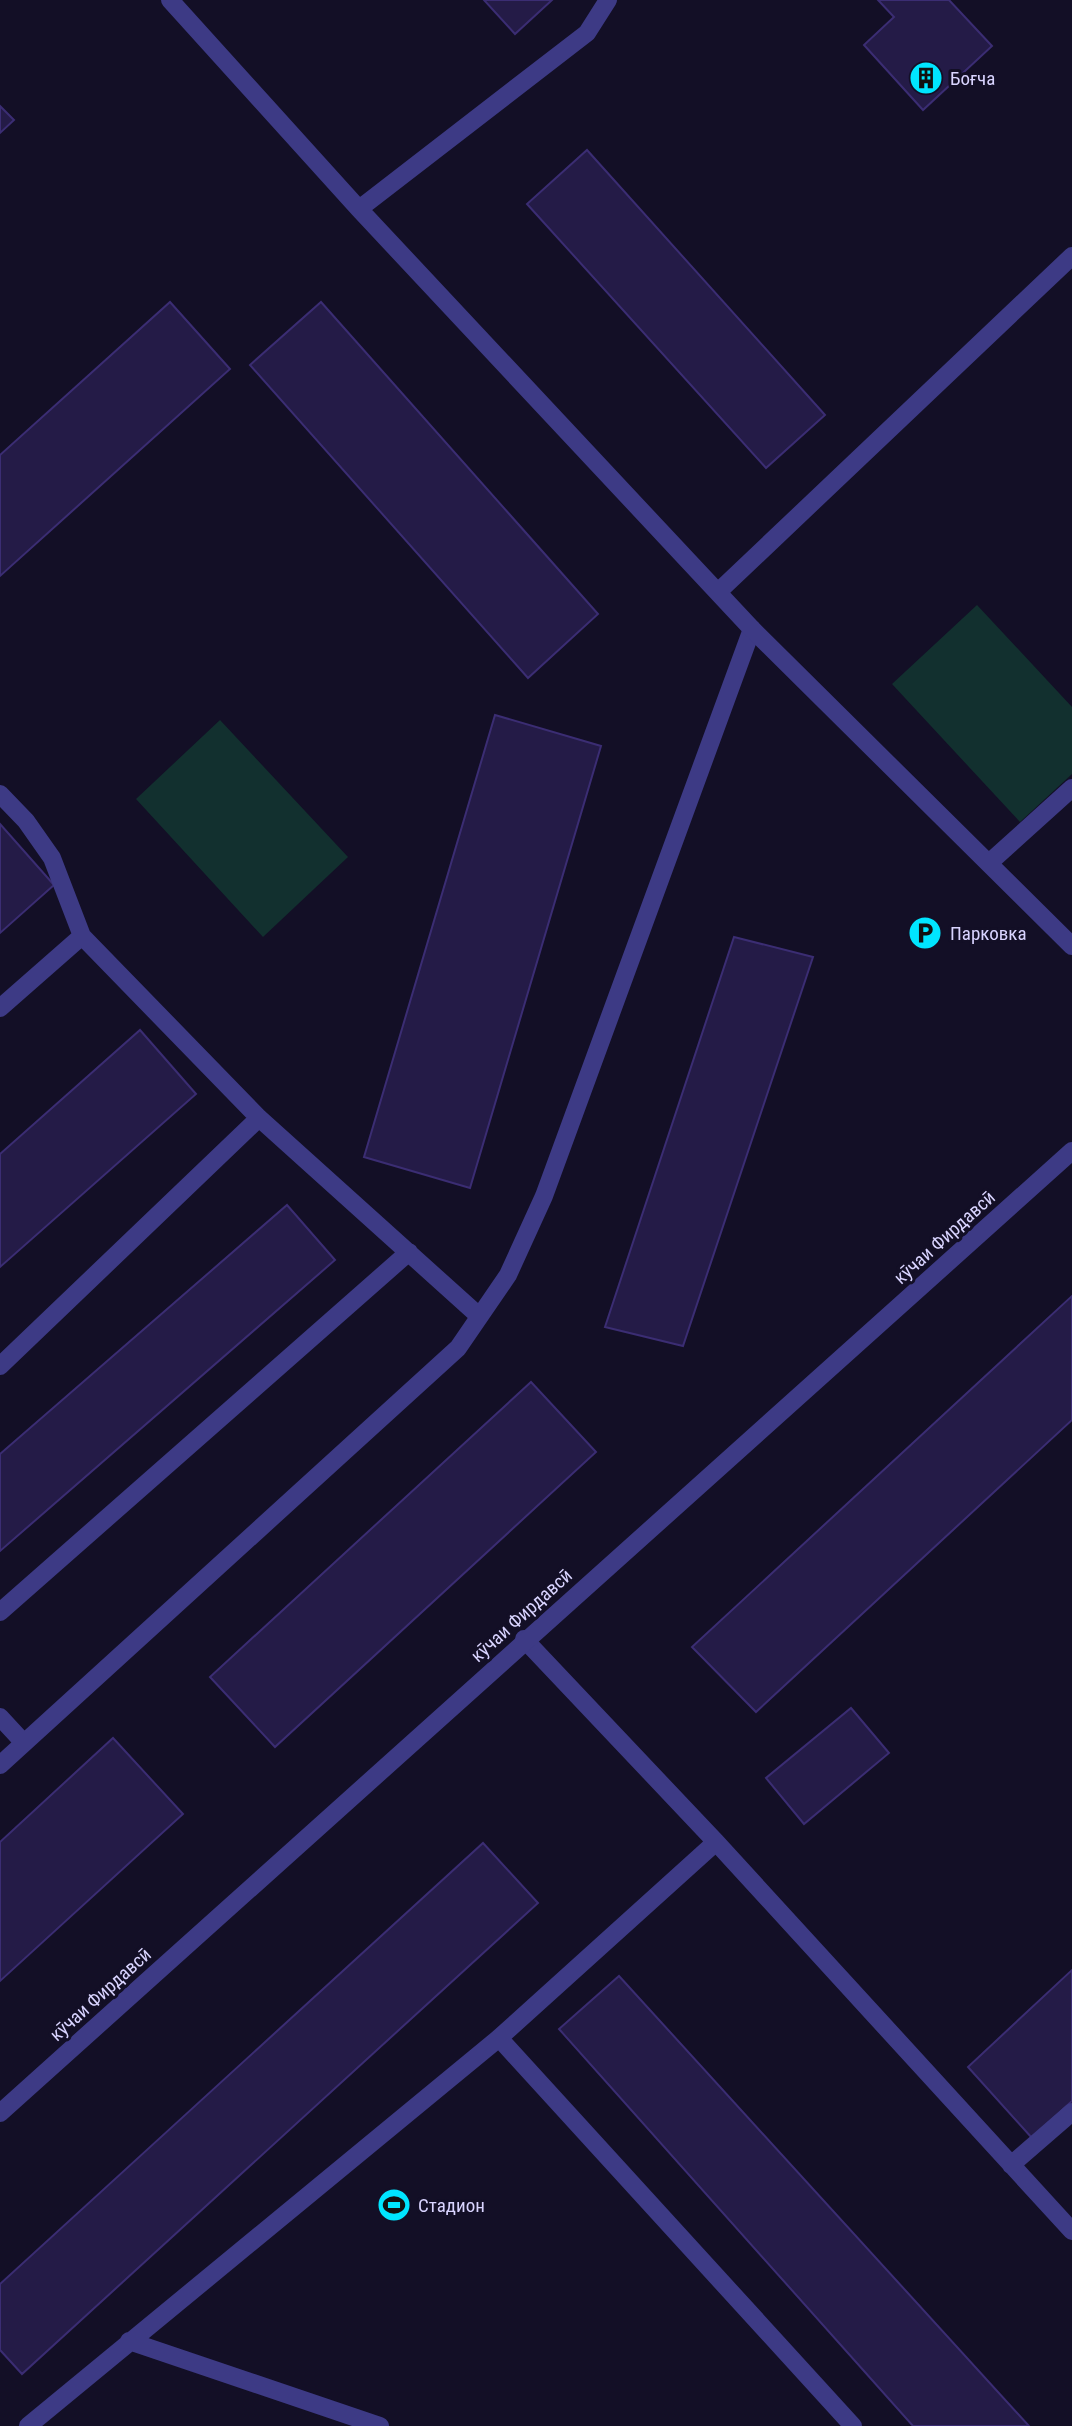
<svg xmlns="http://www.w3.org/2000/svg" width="1072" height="2426" font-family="'Roboto Condensed',sans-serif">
	<rect width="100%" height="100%" fill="#130f26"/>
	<path fill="#12302f" d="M977,605L1072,707V774L1020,822L892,684Z
		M220,720L348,857L263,937L136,799Z"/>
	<path fill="#241b47" stroke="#3b2d73" stroke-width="2" d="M484,0H552L515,34Z
		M878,0H949L992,46L923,110L864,45L894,17Z
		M0,106L14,120L0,133Z
		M587,150L825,415L766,468L527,204Z
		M170,302L230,369L0,576V455Z
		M321,302L598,614L528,678L250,365Z
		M495,715L601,746L470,1188L364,1157Z
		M0,824L54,885L0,933Z
		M734,937L813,957L683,1346L605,1327Z
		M140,1030L196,1094L0,1267V1154Z
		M287,1205L335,1260L0,1551V1454Z
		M1072,1296V1420L756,1712L692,1647Z
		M531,1382L596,1452L275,1747L210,1677Z
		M851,1708L889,1753L804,1824L766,1778Z
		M113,1738L183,1814L0,1981V1842Z
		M483,1843L538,1903L22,2374L0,2350V2284Z
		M1072,1970V2101L1032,2138L968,2067Z
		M619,1976L1029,2426H913L559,2029Z"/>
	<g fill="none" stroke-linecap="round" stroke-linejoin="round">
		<path stroke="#3d3a85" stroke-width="18" d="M0,794L26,821L52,858L82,936L259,1118L479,1316
			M0,1008L82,936
			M0,1366L259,1118
			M0,1612L409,1252
			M524,1639L716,1842L1072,2231
			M0,1717L24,1743
			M0,1765L458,1348L508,1275L544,1196L752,629
			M716,1842L499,2038L853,2426
			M1011,2165L1072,2112
			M129,2341L380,2426
			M28,2426L499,2038"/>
		<path stroke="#3d3a85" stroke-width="18" d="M170,0L359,209L752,629L1072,946
			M359,209L587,33L608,0
			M718,592L1072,256
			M989,863L1072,788"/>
		<path stroke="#3d3a85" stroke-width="18" d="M0,2113L1072,1151"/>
	</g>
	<defs>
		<symbol id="building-disc" viewBox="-11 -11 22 22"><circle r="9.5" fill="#00e5ff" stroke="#130f26"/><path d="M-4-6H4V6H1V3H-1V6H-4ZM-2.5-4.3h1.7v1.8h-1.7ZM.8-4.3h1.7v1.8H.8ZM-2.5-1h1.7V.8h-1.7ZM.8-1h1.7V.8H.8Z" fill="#111"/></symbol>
		<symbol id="parking-disc" viewBox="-11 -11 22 22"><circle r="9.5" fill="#00e5ff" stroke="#130f26"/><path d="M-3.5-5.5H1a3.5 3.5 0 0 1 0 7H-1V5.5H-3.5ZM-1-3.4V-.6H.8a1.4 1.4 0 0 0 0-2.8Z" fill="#111"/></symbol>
		<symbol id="stadium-disc" viewBox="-11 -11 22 22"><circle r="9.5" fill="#00e5ff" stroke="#130f26"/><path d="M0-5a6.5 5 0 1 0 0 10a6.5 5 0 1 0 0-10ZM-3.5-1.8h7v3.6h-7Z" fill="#111"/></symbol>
	</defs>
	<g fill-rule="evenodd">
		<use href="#building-disc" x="907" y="59" width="38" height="38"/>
		<use href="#parking-disc" x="906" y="914" width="38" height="38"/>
		<use href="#stadium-disc" x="375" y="2186" width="38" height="38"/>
	</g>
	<g text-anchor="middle" stroke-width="6" stroke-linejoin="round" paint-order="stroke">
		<g font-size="19" fill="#d9d4ff" stroke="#130f26" text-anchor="start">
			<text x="950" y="85">Боғча</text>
			<text x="950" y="940">Парковка</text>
			<text x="418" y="2212">Стадион</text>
		</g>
		<g font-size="19" fill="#d9d4ff" stroke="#130f26">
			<text transform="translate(944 1237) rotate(-42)" y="7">кӯчаи Фирдавсӣ</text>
			<text transform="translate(521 1615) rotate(-42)" y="7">кӯчаи Фирдавсӣ</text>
			<text transform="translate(100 1994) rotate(-42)" y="7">кӯчаи Фирдавсӣ</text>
		</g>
	</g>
</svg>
